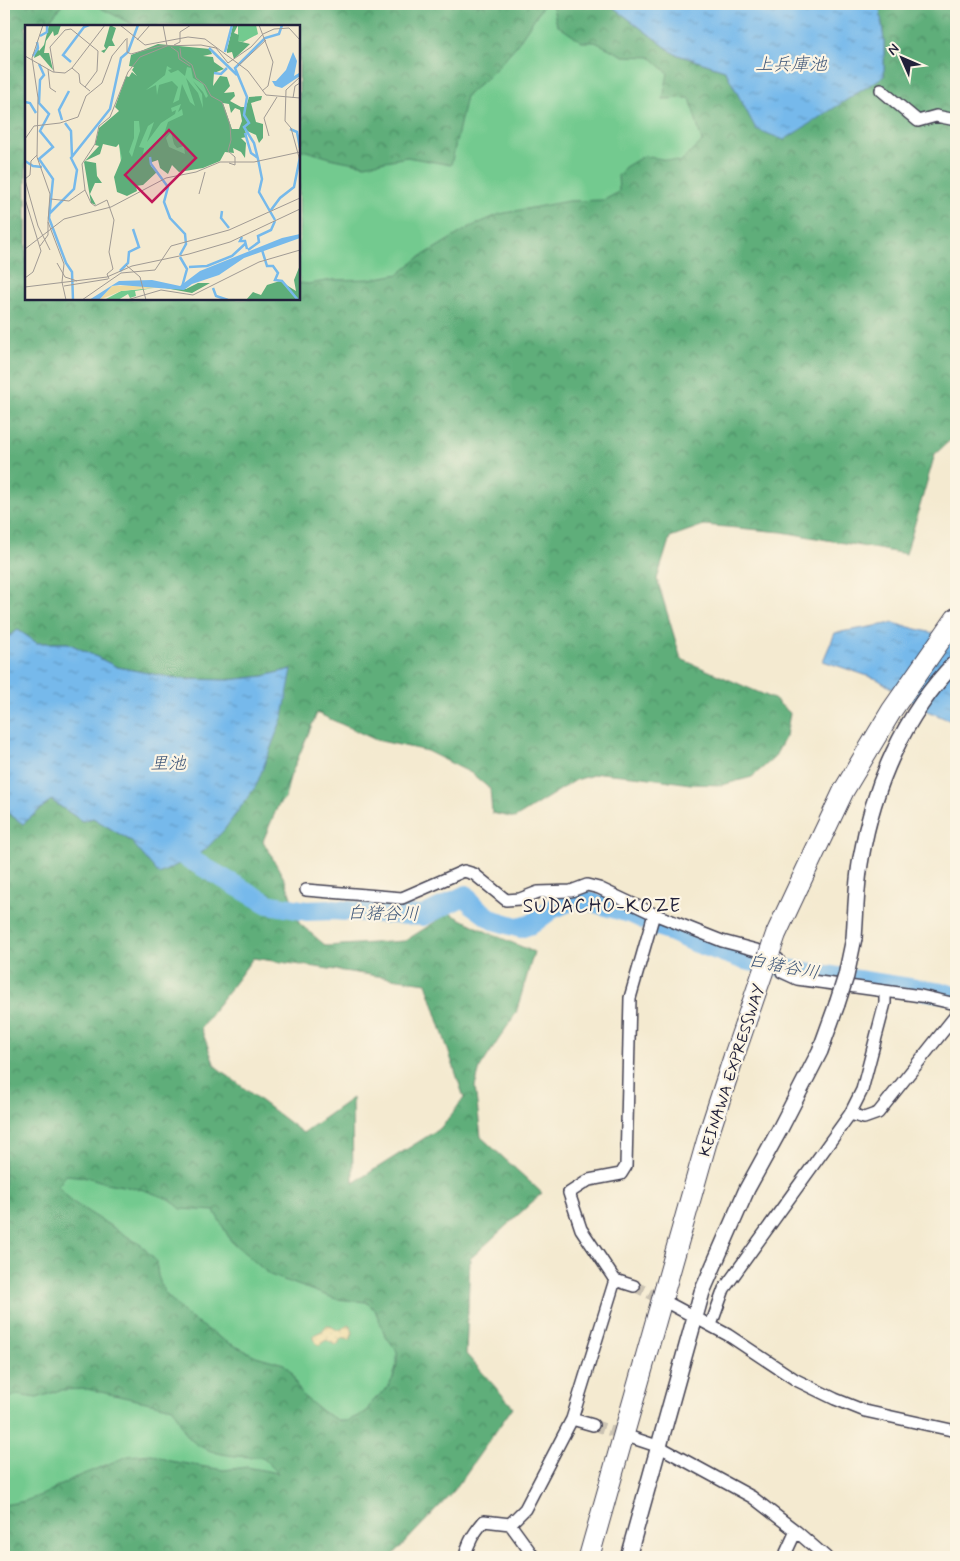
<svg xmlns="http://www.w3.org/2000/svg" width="960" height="1561" font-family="Mynerve,'Klee One',sans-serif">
	<defs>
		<pattern id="forest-crowns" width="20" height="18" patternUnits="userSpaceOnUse" patternTransform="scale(1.25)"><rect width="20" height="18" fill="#5eae7a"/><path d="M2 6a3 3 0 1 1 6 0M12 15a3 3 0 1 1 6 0" fill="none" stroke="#4d8d65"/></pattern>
		<pattern id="sand-dots" width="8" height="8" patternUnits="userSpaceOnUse" patternTransform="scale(1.25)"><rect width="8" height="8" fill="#eeda9e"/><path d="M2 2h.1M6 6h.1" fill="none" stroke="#ccbb89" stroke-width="1.8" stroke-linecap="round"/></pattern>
		<pattern id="water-ripples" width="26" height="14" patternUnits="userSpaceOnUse" patternTransform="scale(1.25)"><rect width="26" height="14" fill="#76b9eb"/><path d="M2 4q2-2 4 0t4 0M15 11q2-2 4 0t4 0" fill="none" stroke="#6096c0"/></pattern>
	</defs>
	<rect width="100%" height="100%" fill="#fcf5e5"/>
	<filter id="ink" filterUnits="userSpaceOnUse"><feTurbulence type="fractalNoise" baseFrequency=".02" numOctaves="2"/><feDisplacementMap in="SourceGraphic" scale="10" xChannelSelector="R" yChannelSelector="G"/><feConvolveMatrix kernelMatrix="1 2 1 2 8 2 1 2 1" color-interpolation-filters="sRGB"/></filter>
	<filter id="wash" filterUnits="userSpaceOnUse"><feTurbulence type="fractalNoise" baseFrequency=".0096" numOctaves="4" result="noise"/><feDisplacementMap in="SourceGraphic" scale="20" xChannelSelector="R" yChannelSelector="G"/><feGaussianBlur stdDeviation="1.12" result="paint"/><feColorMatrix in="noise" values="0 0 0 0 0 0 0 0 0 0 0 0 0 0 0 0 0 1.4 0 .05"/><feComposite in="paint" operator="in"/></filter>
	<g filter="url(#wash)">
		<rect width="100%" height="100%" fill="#f4ead0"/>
		<path fill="#73ca8f" stroke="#4a7665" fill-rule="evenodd" d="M4,4H956L363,472L285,798L151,940L186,1073L443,1340L321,1506L4,1557ZM26,26H299V299H26Z"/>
		<path fill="url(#forest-crowns)" stroke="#40685a" fill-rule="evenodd" d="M4,4H63L45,26H26V299H299V283L308,284L332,280L371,279L399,274L417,259L470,227L500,214L568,201L604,200L619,192L618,176L625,167L644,156L680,162L702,142L690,98L663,99L668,73L650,57L624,56L595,42H582L557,25L552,4H609L675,54L725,70L756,128L884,76V41L880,9L857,4H956V435L935,454L906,554L782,532L704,525L670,537L657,579L681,659L774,699L790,713L786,736L774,758L752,777L722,785L690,784L643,777L600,773L576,780L515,818L492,813L490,789L471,773L427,751L376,740L317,713L263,841L286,882L299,923L326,946L405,941L449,913L487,932L534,952L516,1013L480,1068L475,1087L481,1137L542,1193L470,1259L466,1354L513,1407L453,1492L394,1554L395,1557H4V1505L25,1501L44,1494L74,1478L128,1456L152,1454L170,1461L224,1470L247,1467L278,1473L262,1457C238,1457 209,1456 190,1439C183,1431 178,1417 173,1408L87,1389L60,1390L37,1398L17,1395L4,1399V810L23,824L51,800L82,821L93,818L131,841L159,873L291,669L264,676L229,680L179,679L117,667L68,643H37L18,630L4,639ZM253,958L426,983L464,1098L442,1127L353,1183L352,1098L303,1133L215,1066L201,1028ZM66,1175L87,1177L106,1183L144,1190L171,1200L181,1209L214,1211L231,1241L270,1275L336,1299L366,1302L375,1310L385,1335L397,1351V1363L393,1378L388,1387L372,1402L366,1412L347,1421H339L323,1412L303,1396L297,1386L292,1373L284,1364L256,1356L225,1341L186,1315L164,1292L158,1276L156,1261L141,1245L71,1201L58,1186Z
			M93,4H544L516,46L491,74L466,96L451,165L407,157L365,165L334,159L299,149V26H134L128,22Z"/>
		<path fill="url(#sand-dots)" stroke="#887e6c" d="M327,1325C332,1325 335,1331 340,1330C343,1329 346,1326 349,1325L353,1332L350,1340L341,1338L338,1344L335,1345L327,1340L320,1345L316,1343L314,1338V1335L322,1331Z"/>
		<path fill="url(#water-ripples)" stroke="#4c6e93" d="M609,4H857L880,9L884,41V76L784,140L756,129L725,70L675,54Z
			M893,623L956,639V723L927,711L877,679L823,661L835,633Z
			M18,630L37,643H68L117,667L179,679L229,680L264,676L292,669L283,716L256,786L224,830L204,851L159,874L131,841L93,818L82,821L51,800L23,824L4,810V639Z"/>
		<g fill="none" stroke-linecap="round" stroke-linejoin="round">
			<path stroke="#76b9eb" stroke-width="20" d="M168,844L172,849L268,904L307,911L332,910L423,916L466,895L474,906L493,920L520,928L532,924L552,909L578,898L632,914L691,941L745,960L787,969L948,994L956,997"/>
		</g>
	</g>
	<g filter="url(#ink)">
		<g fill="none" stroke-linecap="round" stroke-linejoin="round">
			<path stroke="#cac2b2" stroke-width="11" stroke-dasharray="11 5.5" stroke-linecap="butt" d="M634,1286L666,1302
				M593,1425L627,1436"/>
			<defs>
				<path id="street" d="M881,90L918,121L936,116L956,120
					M306,890L402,898L464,871L474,874L506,900L520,899L538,892L571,891L587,885L599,888L654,914L722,941L760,951L778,959L782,972L797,979L921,996L956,1004
					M850,1114L864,1118L878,1113L956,1015
					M634,1286L615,1280L581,1229L569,1193L589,1180L621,1174L626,1166L630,998L654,914
					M670,1304L728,1335L796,1380L835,1399L865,1411L956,1431
					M711,1325L724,1289L850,1114L862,1090L885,1003V992
					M572,1419L593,1425
					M633,1438L660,1447L752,1497L796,1531L826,1557
					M510,1524L525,1509L572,1419L615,1280
					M465,1557C468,1542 474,1533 484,1521L510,1524L534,1557
					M784,1557L796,1531"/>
				<path id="secondary" d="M854,938C856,912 856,884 861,858C873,787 904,714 956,662
					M628,1557L702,1292L747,1189L780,1129L820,1051L837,1004"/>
				<path id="highway" d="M799,885L844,790L892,710L956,618
					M589,1557L710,1130L734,1056"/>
			</defs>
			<use href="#street" stroke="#424051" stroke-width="14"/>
			<use href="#secondary" stroke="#424051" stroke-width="18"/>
			<use href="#highway" stroke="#424051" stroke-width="22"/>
			<use href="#street" stroke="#fff" stroke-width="11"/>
			<use href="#secondary" stroke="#fff" stroke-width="15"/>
			<use href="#highway" stroke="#fff" stroke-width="20"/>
			<defs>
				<path id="secondary-bridge" d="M837,1004L846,976L854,938"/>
				<path id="highway-bridge" d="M734,1056L776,934L799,885"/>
			</defs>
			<use href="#secondary-bridge" stroke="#424051" stroke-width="18" stroke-linecap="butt"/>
			<use href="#highway-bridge" stroke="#424051" stroke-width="22" stroke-linecap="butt"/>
			<use href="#secondary-bridge" stroke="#fff" stroke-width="15"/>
			<use href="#highway-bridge" stroke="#fff" stroke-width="20"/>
		</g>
	</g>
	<g text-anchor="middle" stroke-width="4.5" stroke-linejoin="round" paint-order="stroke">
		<g font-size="16" fill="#22223b" stroke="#fcf5e5">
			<text transform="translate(731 1070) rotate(-72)" y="6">KEINAWA EXPRESSWAY</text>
		</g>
		<g font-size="18" font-style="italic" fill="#3f5779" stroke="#fcf5e5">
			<text x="791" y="70">上兵庫池</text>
			<text x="168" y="769">里池</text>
			<text transform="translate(383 913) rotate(1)" y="6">白猪谷川</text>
			<text transform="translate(784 966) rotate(11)" y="6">白猪谷川</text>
		</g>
		<g font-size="19" letter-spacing="1" fill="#22223b" stroke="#fcf5e5">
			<text x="602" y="912">SUDACHO-KOZE</text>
		</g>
	</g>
	<g transform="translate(25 25)">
		<rect width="275" height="275" fill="#f4ead0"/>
		<path d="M213,0H231L233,9L218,17L213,16ZM142,22L168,42L196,77L203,111L199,123L177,134L141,129L129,136H121L118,156L110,157L97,147L92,100L133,33V28ZM129,263L110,266L111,271L105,273L103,269L93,275L81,274L96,266Z" fill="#73ca8f"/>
		<path d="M24,0H36L33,9L29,11L28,6L21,16L19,28H24L28,45L15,30L9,33L12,21L14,26L19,20ZM85,0L91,3L87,15L90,21H84L79,28L76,26L81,24L79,21ZM208,0H213L209,8L214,10L213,16L225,19L209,34L207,27L202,28V25ZM133,19L185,24L187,29L178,31L188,32L189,37L199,44L189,48L188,61L195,51L202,52L205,61L199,68L209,67L210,71L205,76L216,82H221L224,72L237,71L236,75L226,78L231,97L238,99V113L234,118L231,110L220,105L222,112L216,113L221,118L220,133L216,127L208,123L209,128L200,127L195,136L178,143L154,147L147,140L143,149L135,143L133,135L127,137L126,141L132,147L118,160L111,161L112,166L102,171L92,167L89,152L97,133L94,119L91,122L78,119L75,129L60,136L71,138L72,151L77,158H70L65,169L71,180L66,178L59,137L74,121L70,120L74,103L94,86L90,82L101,51L104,52L107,47L112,51L107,45L109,42L104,41L106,30ZM142,41L147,44L143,45L146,48L153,45L160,51L162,42L166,43L168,53L178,59L183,71L181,73L178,67L168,56L177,69L178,83L173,68L161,53L170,81L165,77L157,59L154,75L148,78L153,62L147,56L134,60L132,70L131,60L121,65L140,50ZM198,78L204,79L206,88L210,83L215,85L217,96L214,104H207ZM156,79L153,87L157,84L158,90L143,97L139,109L118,129L119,123L114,122L123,101L129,97L122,117L136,98L150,89L151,85L147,87L146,83ZM109,96H114L115,106L107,132L104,127L109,113ZM146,107L149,119L152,123L159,121L160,129L144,122L141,113ZM275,240V275H221L228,267L236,270L242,260L255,256L271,266L269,255ZM173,258H185L167,268L140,263L161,264Z" fill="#5eae7a" fill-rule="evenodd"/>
		<path d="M120,260L134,262L96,266L74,275L87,261Z" fill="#eeda9e"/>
		<path d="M268,27L272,36L269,51L274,48L275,51L257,63L250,61L247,56H251L261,45ZM275,209V213L219,233L194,250L167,259L159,265L95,260L87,261L74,275H64L94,256L127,255L155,261L175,246L257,213Z" fill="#76b9eb"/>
		<path fill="none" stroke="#76b9eb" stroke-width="2.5" d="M15,11L22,7V0M184,23L212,50M200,27L207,0M8,31L13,23L12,17M46,37L38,30L59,2L64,0M14,39L19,50L15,55L14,78L24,89L15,106L28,122L14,134L28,154L24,193L41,238L47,247L48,275M189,48L196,49L202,43M0,77L5,78L11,88M37,95L34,85L44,66M40,98L46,106L47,132M265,104L272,107L275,123M220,108L226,128L233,133M125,132L126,139L143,162L139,177L145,193L160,209L161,219L155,230M0,136L8,141L17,142M246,185L255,173L269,162L275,132M197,186L196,193L204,203M25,188L49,164L52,145L46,133L85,84L96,33L103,27L113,0M250,195L234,167L237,154L233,134L229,118L219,102L224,98L219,90L222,72L210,43L240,13L254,9L257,0M217,212L215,216H220L222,224M223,225L234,217L233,211L246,205L250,196M237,225L242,241H248L253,248L250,255L257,256L273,275M155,232L162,244L157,262M164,242L182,241L207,231L221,218M95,246L103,238L104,227L114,222L108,204M188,263L191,271L203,275"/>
		<path fill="none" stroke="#a09a94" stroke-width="1" d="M18,0L7,33L13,73L12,132L25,169L23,197L39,239L37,257L41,275M95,0L120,20L163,12L180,14L223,46L241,70L275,73M234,0L248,37L243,61L237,66M102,13V27L106,29L135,21L176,20L191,23L203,38L226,22L238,9L249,4L264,3L275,15M112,15L125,0M149,20L155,17V7L166,0M146,22L153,27L154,34L165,41M155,23L156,32L167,40L171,53L180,60L186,71L197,77L205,100L206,115L203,126L210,132V140L204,138M0,31L28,47L40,48L47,43L80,0M213,41L241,15M47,43L54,49L55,58L65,66M23,44L25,63L31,67M29,47L25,22L40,5L46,4L73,26L72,46L60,62M275,52L261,65L260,96L266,103L275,136M268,73L270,61L275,58M244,111L239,93L252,72M0,114L9,101L35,98L53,92L61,71L77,58L87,31L101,14M0,154L5,150L6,136L12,130M0,155L13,201L25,225M174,169L180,147M0,174L16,226L8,247L0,253M26,174L44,176L60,165M15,221L23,210V197M0,224L39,194L86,182L141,153L171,147L195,137H229L275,127M32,238L40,252L52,256M101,240L115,252L121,275M84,254L82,249L88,244L84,227L89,195L82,175L70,181L66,178L60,165L57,139L70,119L74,101L85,92L103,47L115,32L142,21L138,0M39,261L83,254M0,262L82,252L107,241L164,229L205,217L275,184M57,275L96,248L130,245L146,221L204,205L275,173M102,275L136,265L168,270L234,237L275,225"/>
		<path fill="#c2185b" fill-opacity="0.15" stroke="#c2185b" stroke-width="2.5" d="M144,105L171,133L127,177L100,150Z"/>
		<rect width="275" height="275" fill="none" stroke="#22223b" stroke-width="2.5"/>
	</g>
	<rect width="960" height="1561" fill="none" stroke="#fcf5e5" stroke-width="20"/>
	<g transform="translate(902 58) rotate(315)" stroke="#fcf5e5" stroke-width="4" paint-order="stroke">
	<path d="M0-4L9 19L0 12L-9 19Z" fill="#22223b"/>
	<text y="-8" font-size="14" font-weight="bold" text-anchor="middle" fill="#22223b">N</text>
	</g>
</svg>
